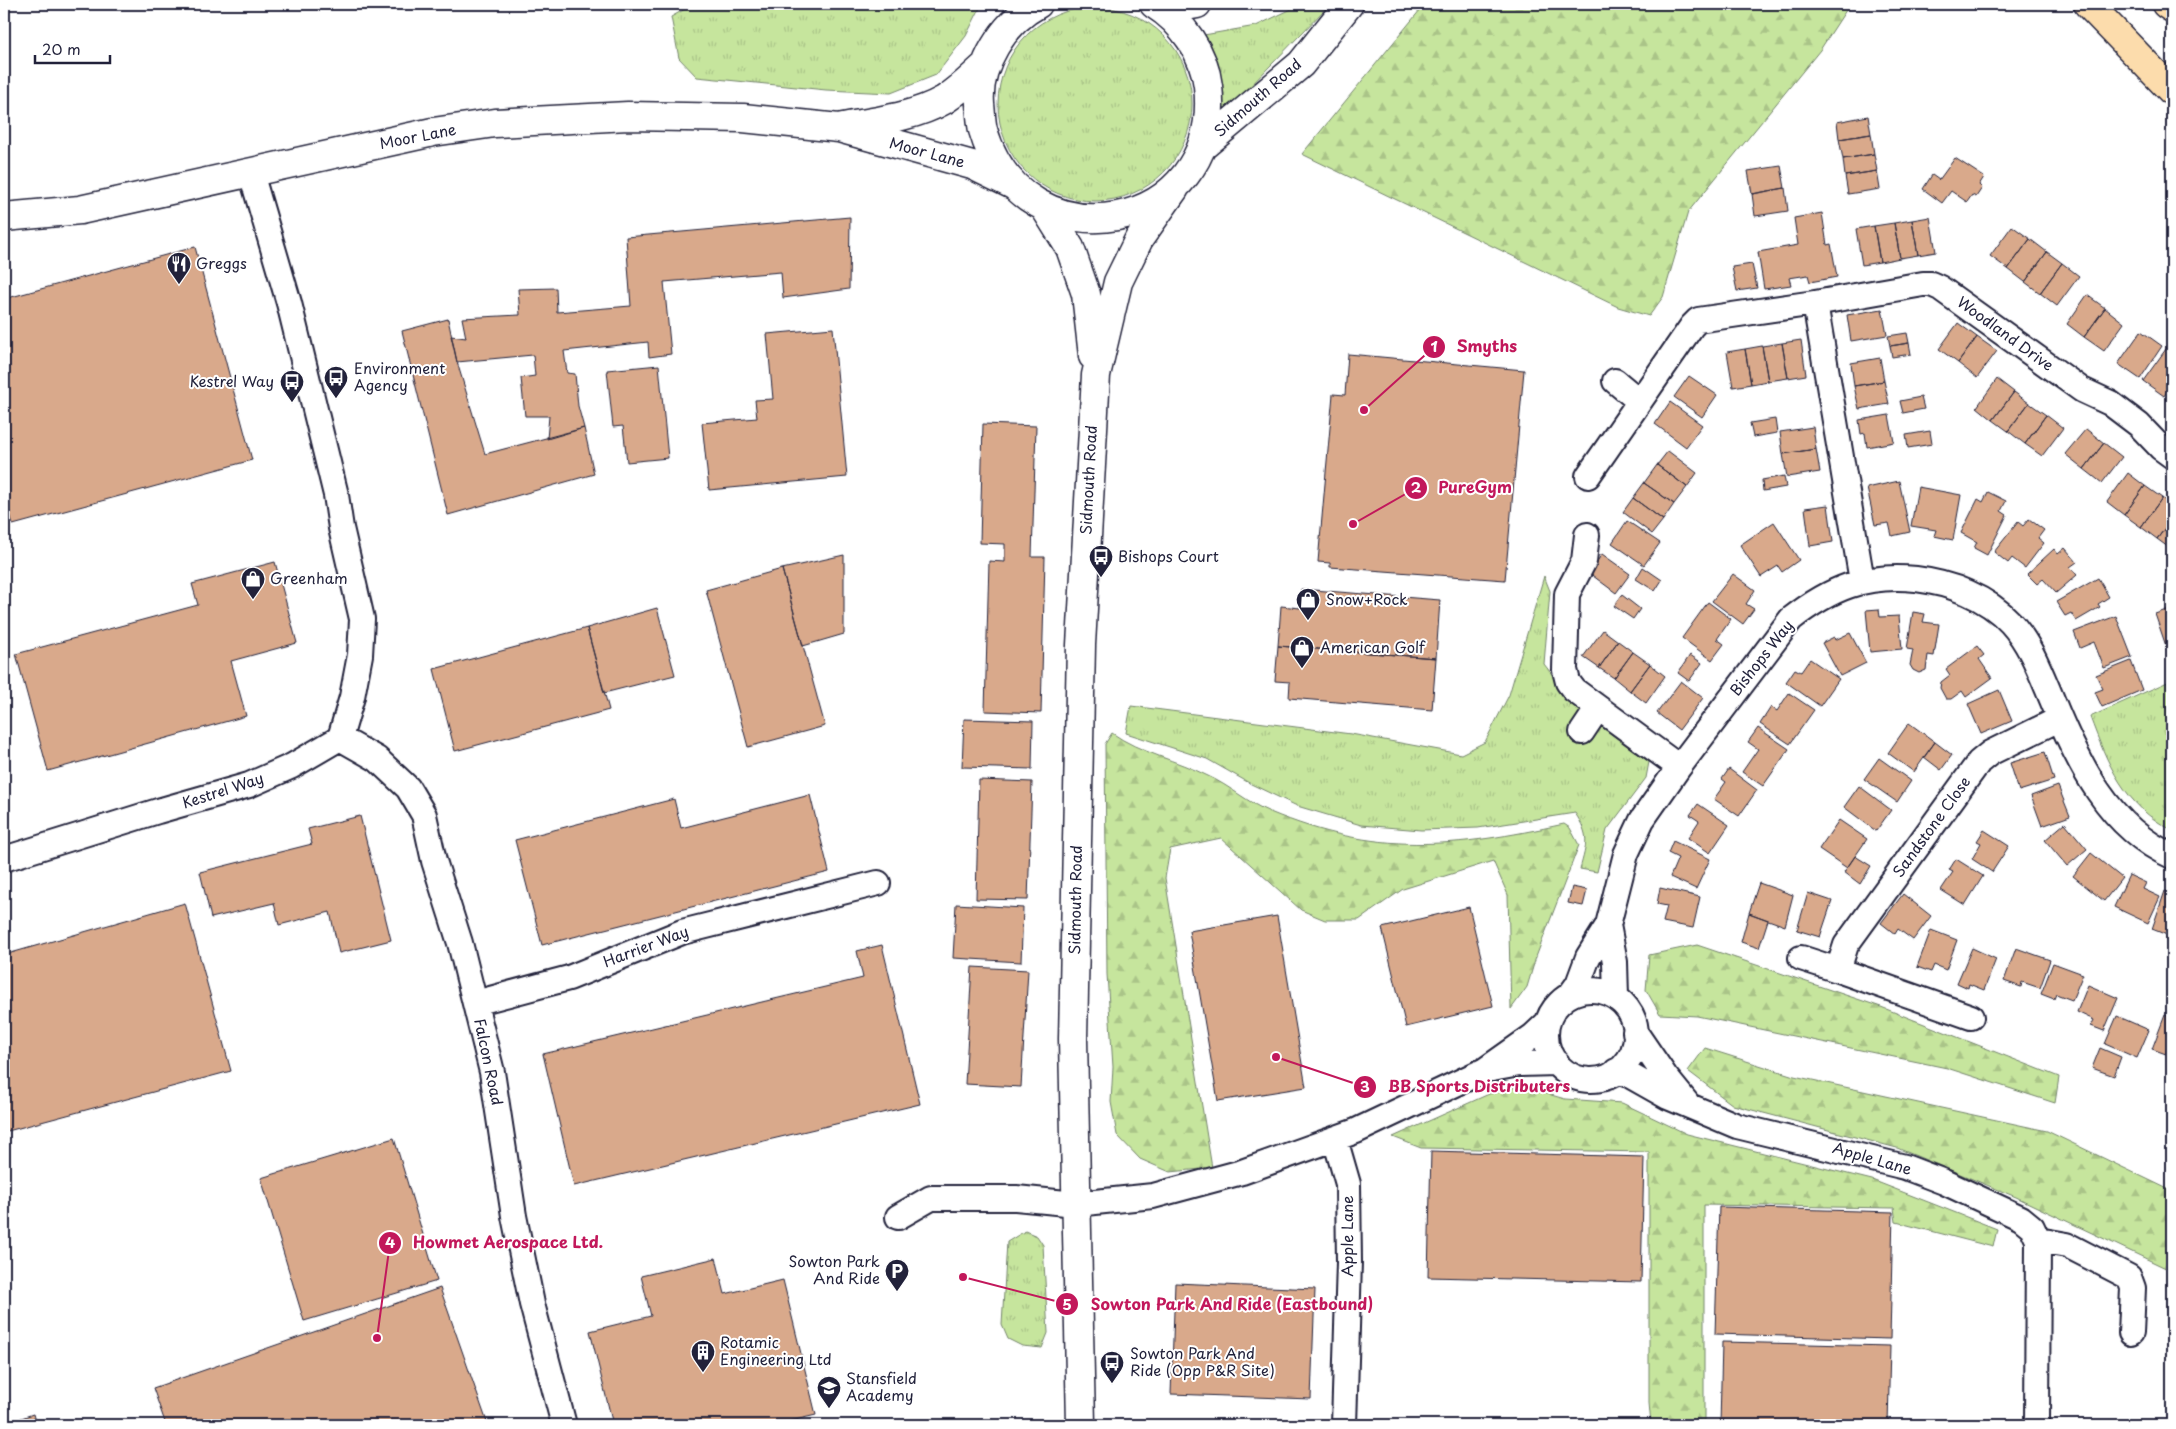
<svg xmlns="http://www.w3.org/2000/svg" width="2176" height="1429" font-family="'Playpen Sans',sans-serif">
	<defs>
		<pattern id="grass-tufts" width="24" height="20" patternUnits="userSpaceOnUse" patternTransform="scale(1.25)"><rect width="24" height="20" fill="#c6e59d"/><path d="M3 7l-1-3M5 7V3M7 7l1-3M15 17l-1-3M17 17v-4M19 17l1-3" fill="none" stroke="#aac488"/></pattern>
		<pattern id="forest-firs" width="22" height="20" patternUnits="userSpaceOnUse" patternTransform="scale(1.25)"><rect width="22" height="20" fill="#c6e59d"/><path d="M5 1l3.5 6h-7zM16 11l3.5 6h-7z" fill="#aac488"/></pattern>
	</defs>
	<rect width="100%" height="100%" fill="#fff"/>
	<filter id="ink" filterUnits="userSpaceOnUse"><feTurbulence type="fractalNoise" baseFrequency=".02" numOctaves="2"/><feDisplacementMap in="SourceGraphic" scale="10" xChannelSelector="R" yChannelSelector="G"/><feConvolveMatrix kernelMatrix="1 2 1 2 8 2 1 2 1" color-interpolation-filters="sRGB"/></filter>
	<g filter="url(#ink)">
		<path fill="url(#grass-tufts)" stroke="#74846c" d="M694,4H982L966,36L936,75L891,93L826,90L697,77L679,58L671,17Z
			M1302,4H1330L1242,95L1222,112L1219,80L1198,36L1256,26Z
			M998 104a97 97 0 1 1 194 0a97 97 0 1 1-194 0Z
			M1544,576L1550,591L1544,664L1571,699L1611,734L1649,762L1646,778L1607,830L1597,872L1580,869C1587,843 1590,836 1575,813L1478,828L1421,830L1361,825L1297,806L1251,784L1207,759L1126,733L1131,706L1351,734L1461,754L1485,742L1509,695Z
			M2172,680V830C2125,807 2107,763 2090,717Z
			M1025,1231L1037,1236L1043,1245L1048,1333L1042,1348L1022,1346L1008,1339L1002,1325L1007,1242Z"/>
		<path fill="url(#forest-firs)" stroke="#74846c" d="M1425,4H1850L1820,50L1688,212L1663,297L1649,316L1618,307L1302,154Z
			M1112,733C1140,753 1177,760 1208,776C1230,786 1248,803 1270,812C1376,856 1455,848 1564,824L1570,828L1579,845L1536,957L1527,987L1511,1009L1508,895L1493,861L1403,889L1359,920H1325L1301,910L1221,838L1170,849L1165,878L1212,1168L1170,1172L1140,1159L1117,1135L1111,1102L1113,1067L1107,974L1105,744Z
			M1697,945L1881,1007L2059,1077L2055,1103L1947,1068L1697,1016L1660,1014L1646,990L1649,955Z
			M1705,1048L1794,1076L2047,1131L2172,1191V1271L2016,1197L1897,1148L1733,1105L1688,1071Z
			M1520,1086L1565,1099L1622,1103L1687,1134L1872,1180L1997,1229L1993,1247L1896,1222L1894,1208L1704,1205V1425H1651L1649,1403V1152L1421,1148L1393,1137L1489,1094Z"/>
		<path fill="#d9a98b" stroke="#22223b" d="M1868,116L1871,134L1839,139L1837,122Z
			M1871,134L1874,154L1843,159L1839,139Z
			M1874,154L1877,171L1845,176L1843,159Z
			M1955,158L1984,177L1979,185L1982,188L1976,197L1972,195L1967,202L1951,191L1942,203L1923,189L1932,175L1939,180Z
			M1781,166L1785,188L1752,194L1748,171Z
			M1877,171L1880,189L1848,194L1845,176Z
			M1785,188L1788,211L1755,216L1752,194Z
			M1822,213L1827,245L1831,244L1837,277L1810,282L1808,275L1789,278L1791,285L1764,289L1758,252L1798,245L1794,218Z
			M850,217L849,289L783,298L781,272L664,282L671,354L649,357L648,342L564,351L567,373L575,374L578,406L584,428L547,439L549,416H525L521,378L535,376L533,355L457,362L451,336L466,338L462,318L520,315L518,289L556,288L557,312L631,306L626,237Z
			M1930,217L1936,252L1918,255L1912,220Z
			M1912,220L1918,255L1900,258L1894,223Z
			M1894,223L1900,258L1880,262L1874,226Z
			M1874,226L1880,262L1862,265L1856,229Z
			M2012,226L2030,239L2008,269L1990,256Z
			M2030,239L2047,252L2025,282L2008,269Z
			M195,247L252,460L13,525L4,490V299Z
			M2047,252L2062,263L2040,293L2025,282Z
			M2062,263L2079,276L2057,306L2040,293Z
			M1752,264L1757,288L1737,291L1732,267Z
			M2087,295L2105,308L2084,337L2067,324Z
			M2105,308L2124,323L2104,351L2084,337Z
			M1882,309L1887,335L1851,341L1847,315Z
			M448,319L457,362L485,454L584,428L594,474L448,515L402,331Z
			M1958,323L1977,337L1958,363L1939,349Z
			M833,328L847,477L709,490L702,423L757,418L755,400L773,399L767,334Z
			M2141,331L2162,346L2140,379L2118,364Z
			M1907,333L1909,343L1890,346L1888,336Z
			M1977,337L1997,351L1977,378L1958,363Z
			M1801,340L1806,375L1788,378L1782,343Z
			M1782,343L1788,378L1768,381L1762,346Z
			M1909,343L1911,354L1892,357L1890,346Z
			M1762,346L1768,381L1751,384L1745,349Z
			M1745,349L1751,384L1733,387L1727,352Z
			M2166,349L2172,353V384L2164,396L2143,381Z
			M1348,354L1524,370L1505,580L1330,567V563L1318,562L1333,394L1345,395Z
			M1880,358L1884,381L1854,386L1851,363Z
			M659,365L668,458L627,462L623,426L613,427L607,370Z
			M1689,376L1717,395L1702,417L1674,397Z
			M1997,379L2014,392L1993,420L1977,407Z
			M1884,381L1889,404L1859,409L1854,386Z
			M2014,392L2029,403L2008,431L1993,420Z
			M1921,397L1924,409L1903,413L1900,401Z
			M1670,402L1702,425L1686,447L1655,424Z
			M2029,403L2046,415L2025,444L2008,431Z
			M1889,415L1894,442L1867,447L1865,433L1861,434L1859,420Z
			M2046,415L2063,428L2042,456L2025,444Z
			M1775,419L1777,433L1753,437L1750,423Z
			M983,424L1036,426L1032,557H1045L1041,713L985,711L989,561L1005,562V544L980,543Z
			M1813,427L1816,449L1783,454L1780,432Z
			M2086,429L2104,443L2084,469L2065,454Z
			M1930,431L1932,444L1908,448L1906,435Z
			M2104,443L2122,457L2102,483L2084,469Z
			M1816,449L1820,472L1787,477L1783,454Z
			M1668,451L1697,473L1687,487L1657,465Z
			M1657,465L1687,487L1674,504L1644,483Z
			M2128,473L2145,486L2124,515L2107,502Z
			M1784,476L1786,487L1763,491L1762,480Z
			M1899,481L1910,532L1892,536L1889,523L1875,525L1867,488Z
			M1644,483L1674,504L1663,520L1633,498Z
			M2145,486L2162,498L2141,527L2124,515Z
			M1918,487L1961,495L1953,540L1934,536L1936,530L1911,526Z
			M1988,492L2006,501L2001,511L2007,515L1987,555L1974,548L1977,542L1961,533L1978,499L1983,502Z
			M1633,498L1663,520L1652,534L1623,512Z
			M2162,498L2172,506V519L2157,539L2141,527Z
			M1828,505L1833,542L1810,546L1805,508Z
			M2029,519L2044,530L2038,538L2044,543L2025,568L2012,558L2008,563L1994,552L2018,522L2023,526Z
			M2172,519V550L2157,539Z
			M1627,521L1660,543L1644,565L1612,543Z
			M1774,522L1799,560L1782,572L1778,566L1761,577L1740,545Z
			M2065,548L2077,562L2070,567L2077,575L2056,593L2043,579L2037,584L2027,574L2054,549L2058,554Z
			M1602,554L1630,574L1616,593L1589,573Z
			M844,555V634L803,646L782,569Z
			M275,562L297,643L231,661L246,716L48,771L16,654L198,605L192,584Z
			M1643,567L1662,580L1655,591L1636,579Z
			M782,569L825,726L748,747L706,590Z
			M1733,574L1755,590L1746,604L1754,609L1743,624L1712,601Z
			M2098,578L2109,597L2098,604L2100,607L2076,621L2071,613L2065,616L2056,602Z
			M1301,589L1440,600L1436,658L1278,646L1281,606L1300,608Z
			M1622,595L1640,609L1633,619L1614,606Z
			M1708,602L1731,619L1717,639L1724,644L1712,660L1682,638Z
			M657,608L675,675L604,693L587,628Z
			M2172,608V644L2166,646L2155,614Z
			M1879,609L1880,617L1899,616L1902,649L1870,652L1866,610Z
			M1913,612L1925,614L1923,622L1939,624L1934,656L1928,655L1926,670L1919,673L1913,670L1910,665L1913,650L1907,649Z
			M2116,616L2132,657L2104,668L2094,642L2080,648L2074,632Z
			M587,628L609,710L455,751L434,669Z
			M1603,630L1618,641L1599,668L1583,657Z
			M1850,633L1866,663L1840,676L1822,643L1834,637L1835,640Z
			M1618,641L1633,652L1614,678L1599,668Z
			M1278,646L1436,658L1432,710L1289,698L1290,682L1275,681Z
			M1977,646L1984,655L1979,659L1992,678L1966,697L1962,691L1951,699H1946L1940,688L1941,682L1950,675L1946,669Z
			M1633,652L1650,664L1630,691L1614,678Z
			M1690,655L1702,663L1689,681L1678,673Z
			M1810,659L1839,679L1820,706L1786,682L1795,669L1801,672Z
			M2131,661L2142,690L2102,707L2095,692L2103,689L2096,675Z
			M1650,664L1665,676L1646,703L1630,691Z
			M1681,681L1703,698L1679,730L1657,713Z
			M1999,690L2012,721L1981,734L1968,704Z
			M1789,693L1814,710L1790,744L1760,724L1771,707L1777,711Z
			M964,719L1033,721L1032,769L962,767Z
			M1909,723L1935,742L1914,772L1888,753Z
			M1758,728L1789,749L1763,786L1742,772L1758,749L1748,742Z
			M1935,742L1952,755L1941,770L1924,757Z
			M2045,752L2054,780L2019,791L2010,763Z
			M1879,758L1911,781L1897,802L1864,779Z
			M1729,769L1757,790L1739,816L1714,799L1726,782L1722,779Z
			M979,780L1032,782L1028,900L976,899Z
			M1859,786L1891,810L1876,831L1844,807Z
			M2058,786L2070,816L2042,826L2031,796Z
			M810,795L829,872L542,945L515,840L674,799L681,828Z
			M1698,804L1729,825L1710,853L1688,838L1699,821L1690,815Z
			M360,816L391,940L339,953L330,912L279,925L274,903L211,918L200,872L312,844L308,829Z
			M1839,820L1867,839L1847,868L1819,849Z
			M2065,823L2087,849L2067,866L2045,840Z
			M1984,830L2009,846L1992,872L1972,859L1981,843L1977,841Z
			M1673,841L1710,859L1696,889L1670,877L1678,858L1668,853Z
			M2091,853L2122,878L2104,901L2073,876Z
			M1855,856L1871,866L1860,884L1844,872Z
			M1956,859L1983,876L1965,905L1941,890L1953,872L1949,870Z
			M2129,875L2146,883L2143,889L2160,897L2148,923L2114,907Z
			M1759,883L1793,895L1785,926L1749,913Z
			M1572,887L1587,890L1583,906L1568,903Z
			M1660,888L1700,897L1693,928L1663,922L1667,906L1657,904Z
			M2165,891L2172,893V937L2152,929Z
			M1808,893L1832,901L1820,937L1797,930Z
			M1903,894L1931,916L1913,940L1898,929L1895,934L1881,923Z
			M185,903L231,1071L4,1132V955Z
			M956,904L1023,908L1021,962L953,958Z
			M1469,907L1493,1006L1406,1027L1382,928Z
			M1749,913L1768,920L1759,948L1741,942Z
			M1277,916L1306,1087L1218,1101L1189,931Z
			M1931,930L1957,940L1946,970L1934,965L1931,972L1917,967Z
			M882,945L920,1104L574,1186L543,1054L863,978L857,951Z
			M1972,948L1996,959L1984,990L1969,984L1968,988L1957,983Z
			M2016,948L2050,960L2040,988L2022,982L2021,987L2004,981Z
			M2053,963L2083,974L2072,1000L2056,994L2054,999L2041,994Z
			M972,967L1028,970L1021,1087L965,1084Z
			M2088,985L2118,998L2104,1031L2091,1026L2094,1020L2077,1012Z
			M2165,1015L2172,1018V1051L2167,1049L2166,1054L2152,1049Z
			M2117,1016L2149,1030L2137,1058L2105,1044Z
			M2100,1048L2121,1057L2114,1076L2092,1068Z
			M394,1138L437,1281L304,1321L261,1178Z
			M1431,1151L1644,1157L1641,1282L1428,1277Z
			M1719,1207L1893,1212L1890,1339L1715,1334Z
			M716,1258L725,1294L783,1280L816,1415L774,1425H613L590,1331L651,1316L641,1276Z
			M1175,1283L1315,1289L1311,1399L1171,1394Z
			M440,1288L488,1425H166L153,1388Z
			M1722,1342L1890,1346L1888,1425H1720Z
			M33,1414L36,1425H4V1424Z"/>
		<g fill="none" stroke-linecap="round" stroke-linejoin="round">
			<defs>
				<path id="street" d="M1815,303L1923,284H1931L1940,288L2082,390L2110,403L2139,425L2161,448L2172,456
					M1615,381L1639,401
					M1588,476L1692,326L1698,320L1815,303L1862,581
					M1587,535L1584,561L1567,594L1565,670L1568,682L1574,690L1679,767
					M1582,732L1598,708
					M340,738L377,759L408,788L424,815L434,861L460,943L492,1072L514,1216L532,1304L564,1425
					M4,859L158,811L249,785L292,766L340,738L352,697L360,655L362,619L341,528L336,495L289,303L251,173
					M1608,925L1615,962L1616,997
					M1801,958L1838,970
					M1546 1035a45 45 0 1 1 90 0a45 45 0 1 1-90 0Z
					M1570,995L1578,984L1588,957L1608,925L1626,854L1642,820L1679,767L1791,619C1831,588 1865,574 1916,579C1950,583 1987,597 2011,623C2031,645 2041,674 2053,702C2078,763 2109,828 2172,856
					M475,1003L569,978L682,932L878,883
					M1971,1017L1838,970L1846,945L1979,762L1990,753L2059,719
					M1635,1032L1665,1076L1687,1103
					M1492,1069L1519,1064L1557,1063
					M1616,1071L1629,1075L1668,1097L1737,1126L1905,1167L1944,1182L2021,1218L2032,1227L2038,1240L2067,1245L2129,1277L2133,1288L2131,1333
					M1335,1139L1348,1184L1349,1262L1344,1425
					M898,1217L931,1198H1016L1076,1204L1153,1196L1242,1172L1356,1131L1485,1070L1533,1036L1548,1022
					M2037,1425L2038,1240"/>
				<path id="secondary" d="M1038,4C1004,22 977,65 980,104C981,112 981,122 983,130C1024,271 1225,233 1208,86C1204,53 1183,22 1154,4
					M1164,10L1197,4
					M843,127C877,121 914,117 944,100C960,90 972,77 986,65
					M1204,145L1301,64L1349,4
					M1045,208L1070,248L1086,294L1093,356
					M4,217L80,210L433,132L495,123L628,116L743,118L839,128L972,165L1013,185
					M1081,1425L1073,1039L1081,645L1096,375L1118,282L1139,239L1175,188"/>
				<path id="primary" d="M2088,4L2172,91
					M2166,4L2172,8"/>
			</defs>
			<use href="#street" stroke="#22223b" stroke-width="28"/>
			<use href="#secondary" stroke="#22223b" stroke-width="31"/>
			<use href="#primary" stroke="#22223b" stroke-width="31"/>
			<use href="#street" stroke="#fff" stroke-width="24"/>
			<use href="#secondary" stroke="#fff" stroke-width="28"/>
			<use href="#primary" stroke="#fcdcac" stroke-width="28"/>
		</g>
	</g>
	<defs>
		<symbol id="restaurant-pin" viewBox="-11 -11 22 30"><path d="M0 17L-7.5 6A9.5 9.5 0 1 1 7.5 6Z" fill="#22223b" stroke="#fff"/><path d="M-5-6h1v4h1v-4h1v4h1v-4h1v5L-1.5 .5V6h-2V.5L-5-1ZM5-6V6H3V1.5H1.5Q1.5-4 5-6Z" fill="#fff"/></symbol>
		<symbol id="bus-pin" viewBox="-11 -11 22 30"><path d="M0 17L-7.5 6A9.5 9.5 0 1 1 7.5 6Z" fill="#22223b" stroke="#fff"/><path d="M-5-6H5V4H4V6H2V4H-2V6H-4V4H-5ZM-3.5-4V0h7V-4ZM-3.5 1.2v1.5H-2V1.2ZM2 1.2v1.5H3.5V1.2Z" fill="#fff"/></symbol>
		<symbol id="shop-pin" viewBox="-11 -11 22 30"><path d="M0 17L-7.5 6A9.5 9.5 0 1 1 7.5 6Z" fill="#22223b" stroke="#fff"/><path d="M-5-2.5h2.3a2.7 3.5 0 0 1 5.4 0H5L5.5 6h-11ZM-1.5-2.5h3a1.5 2.3 0 0 0-3 0Z" fill="#fff"/></symbol>
		<symbol id="parking-pin" viewBox="-11 -11 22 30"><path d="M0 17L-7.5 6A9.5 9.5 0 1 1 7.5 6Z" fill="#22223b" stroke="#fff"/><path d="M-3.5-5.5H1a3.5 3.5 0 0 1 0 7H-1V5.5H-3.5ZM-1-3.4V-.6H.8a1.4 1.4 0 0 0 0-2.8Z" fill="#fff"/></symbol>
		<symbol id="building-pin" viewBox="-11 -11 22 30"><path d="M0 17L-7.5 6A9.5 9.5 0 1 1 7.5 6Z" fill="#22223b" stroke="#fff"/><path d="M-4-6H4V6H1V3H-1V6H-4ZM-2.5-4.3h1.7v1.8h-1.7ZM.8-4.3h1.7v1.8H.8ZM-2.5-1h1.7V.8h-1.7ZM.8-1h1.7V.8H.8Z" fill="#fff"/></symbol>
		<symbol id="school-pin" viewBox="-11 -11 22 30"><path d="M0 17L-7.5 6A9.5 9.5 0 1 1 7.5 6Z" fill="#22223b" stroke="#fff"/><path d="M0-5L7-2L0 1L-7-2ZM-4 1L0 2.5L4 1V4Q0 6-4 4Z" fill="#fff"/></symbol>
	</defs>
	<g fill-rule="evenodd">
		<use href="#restaurant-pin" x="165" y="250" width="28" height="38"/>
		<use href="#bus-pin" x="322" y="364" width="28" height="38"/>
		<use href="#bus-pin" x="278" y="368" width="28" height="38"/>
		<use href="#bus-pin" x="1087" y="543" width="28" height="38"/>
		<use href="#shop-pin" x="239" y="565" width="28" height="38"/>
		<use href="#shop-pin" x="1294" y="586" width="28" height="38"/>
		<use href="#shop-pin" x="1288" y="634" width="28" height="38"/>
		<use href="#parking-pin" x="883" y="1257" width="28" height="38"/>
		<use href="#building-pin" x="689" y="1338" width="28" height="38"/>
		<use href="#bus-pin" x="1098" y="1349" width="28" height="38"/>
		<use href="#school-pin" x="815" y="1374" width="28" height="38"/>
	</g>
	<g text-anchor="middle" stroke-width="4" stroke-linejoin="round" paint-order="stroke">
		<g font-size="15" fill="#22223b" stroke="#fff">
			<text transform="translate(1258 98) rotate(-41)" y="5">Sidmouth Road</text>
			<text transform="translate(418 137) rotate(-11)" y="5">Moor Lane</text>
			<text transform="translate(927 153) rotate(15)" y="5">Moor Lane</text>
			<text transform="translate(2005 334) rotate(36)" y="5">Woodland Drive</text>
			<text transform="translate(1089 480) rotate(-87)" y="5">Sidmouth Road</text>
			<text transform="translate(1762 658) rotate(-52)" y="5">Bishops Way</text>
			<text transform="translate(223 791) rotate(-18)" y="5">Kestrel Way</text>
			<text transform="translate(1932 827) rotate(-54)" y="5">Sandstone Close</text>
			<text transform="translate(1076 900) rotate(-89)" y="5">Sidmouth Road</text>
			<text transform="translate(646 947) rotate(-21)" y="5">Harrier Way</text>
			<text transform="translate(488 1062) rotate(78)" y="5">Falcon Road</text>
			<text transform="translate(1872 1159) rotate(16)" y="5">Apple Lane</text>
			<text transform="translate(1348 1236) rotate(-90)" y="5">Apple Lane</text>
		</g>
		<g font-size="15" fill="#22223b" stroke="#fff" text-anchor="start">
			<text x="196" y="269">Greggs</text>
			<text x="354" y="374">Environment<tspan x="354" dy="17">Agency</tspan></text>
			<text x="274" y="387" text-anchor="end">Kestrel Way</text>
			<text x="1118" y="562">Bishops Court</text>
			<text x="270" y="584">Greenham</text>
			<text x="1326" y="605">Snow+Rock</text>
			<text x="1320" y="653">American Golf</text>
			<text x="880" y="1267" text-anchor="end">Sowton Park<tspan x="880" dy="17">And Ride</tspan></text>
			<text x="720" y="1348">Rotamic<tspan x="720" dy="17">Engineering Ltd</tspan></text>
			<text x="1130" y="1359">Sowton Park And<tspan x="1130" dy="17">Ride (Opp P&amp;R Site)</tspan></text>
			<text x="846" y="1384">Stansfield<tspan x="846" dy="17">Academy</tspan></text>
		</g>
	</g>
	<path fill="none" stroke="#c2185b" stroke-width="2" d="M1364 410L1434 347M1353 524L1416 488M1276 1057L1365 1087M377 1338L390 1243M963 1277L1067 1304"/>
	<g fill="#c2185b" stroke="#fff" stroke-width="2">
		<circle cx="1364" cy="410" r="5"/>
		<circle cx="1353" cy="524" r="5"/>
		<circle cx="1276" cy="1057" r="5"/>
		<circle cx="377" cy="1338" r="5"/>
		<circle cx="963" cy="1277" r="5"/>
		<circle cx="1434" cy="347" r="12"/>
		<circle cx="1416" cy="488" r="12"/>
		<circle cx="1365" cy="1087" r="12"/>
		<circle cx="390" cy="1243" r="12"/>
		<circle cx="1067" cy="1304" r="12"/>
	</g>
	<g font-size="15" text-anchor="middle" font-weight="bold" fill="#fff">
		<text x="1434" y="352">1</text>
		<text x="1416" y="493">2</text>
		<text x="1365" y="1092">3</text>
		<text x="390" y="1248">4</text>
		<text x="1067" y="1310">5</text>
	</g>
	<g font-size="16" text-anchor="middle" font-weight="bold" fill="#c2185b" stroke="#fff" stroke-width="4" stroke-linejoin="round" paint-order="stroke">
		<text x="1487" y="352">Smyths</text>
		<text x="1475" y="493">PureGym</text>
		<text x="1479" y="1092">BB Sports Distributers</text>
		<text x="508" y="1248">Howmet Aerospace Ltd.</text>
		<text x="1232" y="1310">Sowton Park And Ride (Eastbound)</text>
	</g>
	<rect width="2176" height="1429" fill="none" stroke="#fff" stroke-width="20"/>
	<rect x="10" y="10" width="2156" height="1409" fill="none" stroke="#22223b" stroke-width="2" filter="url(#ink)"/>
	<path d="M35 55v8h75v-8" fill="none" stroke="#22223b" stroke-width="2.5"/>
	<text x="42" y="55" font-size="15" fill="#22223b" stroke="#ffffff" stroke-width="4" paint-order="stroke">20 m</text>
</svg>
